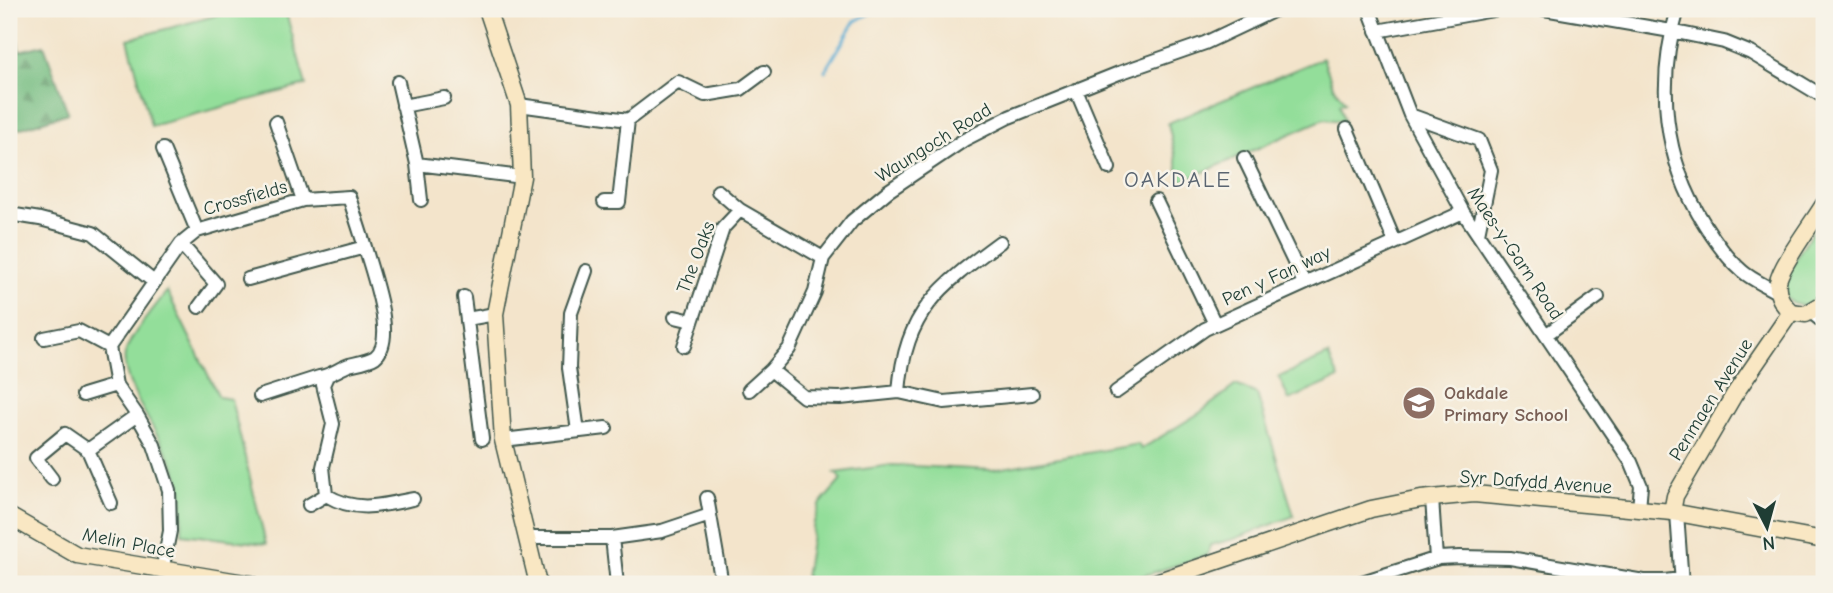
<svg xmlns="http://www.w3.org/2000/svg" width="1833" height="593" font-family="'Comic Neue',sans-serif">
	<defs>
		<pattern id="forest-firs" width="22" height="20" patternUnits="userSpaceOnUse" patternTransform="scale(1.75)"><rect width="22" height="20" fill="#76bd82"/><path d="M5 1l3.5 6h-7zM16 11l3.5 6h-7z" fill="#609b6b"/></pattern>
	</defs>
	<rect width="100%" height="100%" fill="#f7f3e8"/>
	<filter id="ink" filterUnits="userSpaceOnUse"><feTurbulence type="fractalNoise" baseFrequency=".0143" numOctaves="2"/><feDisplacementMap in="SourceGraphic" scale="14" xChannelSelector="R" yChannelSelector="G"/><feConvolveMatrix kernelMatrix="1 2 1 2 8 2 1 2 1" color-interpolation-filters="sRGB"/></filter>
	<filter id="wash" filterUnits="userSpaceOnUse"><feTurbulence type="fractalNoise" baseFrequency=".00686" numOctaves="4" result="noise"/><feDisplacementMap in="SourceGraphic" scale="28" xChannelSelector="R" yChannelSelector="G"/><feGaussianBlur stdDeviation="1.57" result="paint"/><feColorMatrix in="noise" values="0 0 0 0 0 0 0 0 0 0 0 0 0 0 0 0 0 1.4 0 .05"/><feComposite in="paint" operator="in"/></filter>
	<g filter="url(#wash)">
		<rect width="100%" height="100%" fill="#f3e4cb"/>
		<path fill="#93de9a" stroke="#598e67" stroke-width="2" d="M241,9H285L306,85L151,126L128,39Z
			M1323,58L1333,86L1345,102L1339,104L1344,121L1324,119L1181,182L1168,123Z
			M1824,215V292L1810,306C1752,307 1811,236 1824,215Z
			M167,291L219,397L231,399L266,544L182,534C182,515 184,493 178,475C167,444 119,384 125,354C130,334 155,308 167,291Z
			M1328,355L1339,378L1289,400L1279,377Z
			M1236,385L1257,394L1294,516L1234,539L1210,545L1208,555L1117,584H804L814,522L821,503L842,479L835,473L892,465L992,470L1138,444L1141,449L1201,412Z"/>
		<path fill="url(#forest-firs)" stroke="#4a7d5b" stroke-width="2" d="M9,9H13L19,51L44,45L68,113L9,132Z"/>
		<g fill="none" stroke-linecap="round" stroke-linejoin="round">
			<path stroke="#55aad1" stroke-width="3.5" d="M825,71L855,21L878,9"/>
		</g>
	</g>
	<g filter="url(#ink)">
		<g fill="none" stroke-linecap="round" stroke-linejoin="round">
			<defs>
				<path id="street" d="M1369,9L1410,115L1463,212L1631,462L1641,486L1639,509
					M1544,9L1671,31L1724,42L1751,53L1824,97
					M1678,9C1656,83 1663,159 1705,225C1715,241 1727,258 1742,271C1752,280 1767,286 1778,293
					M1377,31L1499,9
					M398,82L417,164L522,177
					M1076,90L1109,168
					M519,105L628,120L678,82L705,95L741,89L764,72
					M403,106L444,98
					M1410,115L1479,140L1491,170L1478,234
					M276,122L303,200
					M1347,129L1395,242
					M163,149L197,231
					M1244,158L1304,283
					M417,164L421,200
					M718,191L740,210
					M1156,201L1215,324
					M604,202H619L628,120
					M9,214L40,219L93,233L154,282
					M181,244L216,284L199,307
					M248,279L365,247C371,271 398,339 375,357C369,361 357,363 349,365C338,369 330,376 319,377L260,396
					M464,297L482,439
					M1811,312L1824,323
					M675,317L692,321
					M467,319L495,314
					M1547,334L1598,297
					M44,338L79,331L109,347
					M684,346L723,228L740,210L823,258
					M771,370L804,397L840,398L899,392L944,402L1032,394
					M327,376L323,385L333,424L323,467L326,495C356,513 380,506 413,499
					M749,390L771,370L789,349L815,292L823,258L852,221L888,191L964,140L1009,117L1119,73L1205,43L1277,9
					M899,392C905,312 939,287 1000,242
					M1116,392L1205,329L1463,212
					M83,395L116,385
					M578,431L569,368L571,313L586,271
					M503,440L606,428
					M52,479L36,458L65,434L88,450
					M707,498L710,515
					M1432,498L1436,559
					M111,503L88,450L137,415
					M309,505L326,495
					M1677,513L1682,584
					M526,538H612L662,531L710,515L722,584
					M612,538L617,584
					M162,571L170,531L169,490L154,445L137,415L116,385L109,347L181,244L197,231L303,200L349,197L365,247
					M1356,584L1438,558L1460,557L1510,558L1644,581H1664L1681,579"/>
				<path id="secondary" d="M487,9L519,105L522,177L495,314L503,440L538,584
					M1824,204C1814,221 1780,266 1778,282C1776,295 1782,304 1791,312L1806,314L1824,303
					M1672,512L1675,496L1734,395L1791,312
					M9,516L77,555L251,584
					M1150,584L1371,509L1421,499L1474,494L1672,512L1824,540"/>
			</defs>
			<use href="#street" stroke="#3f564b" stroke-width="16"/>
			<use href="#secondary" stroke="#3f564b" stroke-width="19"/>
			<use href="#street" stroke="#fff" stroke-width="12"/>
			<use href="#secondary" stroke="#f9e7c3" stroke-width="16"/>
		</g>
	</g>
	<defs>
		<symbol id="school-disc" viewBox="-11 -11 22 22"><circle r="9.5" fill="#8d6e63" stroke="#f7f3e8"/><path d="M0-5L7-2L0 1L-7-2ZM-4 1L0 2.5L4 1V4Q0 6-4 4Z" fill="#fff"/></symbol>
	</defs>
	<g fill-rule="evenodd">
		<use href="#school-disc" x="1400" y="384" width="38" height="38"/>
	</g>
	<g text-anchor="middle" stroke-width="5" stroke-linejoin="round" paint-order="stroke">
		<g font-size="19" fill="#1f3d34" stroke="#f7f3e8">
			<text transform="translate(933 142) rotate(-32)" y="7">Waungoch Road</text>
			<text transform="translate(245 197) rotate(-16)" y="7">Crossfields</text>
			<text transform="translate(1516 253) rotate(56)" y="7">Maes-y-Garn Road</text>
			<text transform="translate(695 257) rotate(-69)" y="7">The Oaks</text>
			<text transform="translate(1276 275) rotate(-25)" y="7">Pen y Fan way</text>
			<text transform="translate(1710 399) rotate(-58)" y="7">Penmaen Avenue</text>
			<text transform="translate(1536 481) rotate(4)" y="7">Syr Dafydd Avenue</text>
			<text transform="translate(129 542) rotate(11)" y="7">Melin Place</text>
		</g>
		<g font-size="19" font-weight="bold" fill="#785e54" stroke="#f7f3e8" text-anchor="start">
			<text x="1444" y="399">Oakdale<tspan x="1444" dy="22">Primary School</tspan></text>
		</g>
		<g font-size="23" letter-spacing="2" fill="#5a6571" stroke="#f7f3e8">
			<text x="1178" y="187">OAKDALE</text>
		</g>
	</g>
	<rect width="1833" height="593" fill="none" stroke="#f7f3e8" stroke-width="35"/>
	<g transform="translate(1767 527) rotate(174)" stroke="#f7f3e8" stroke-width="5" paint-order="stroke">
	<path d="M0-5L12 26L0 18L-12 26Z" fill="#1f3d34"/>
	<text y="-10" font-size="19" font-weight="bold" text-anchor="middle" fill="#1f3d34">N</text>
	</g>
</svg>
